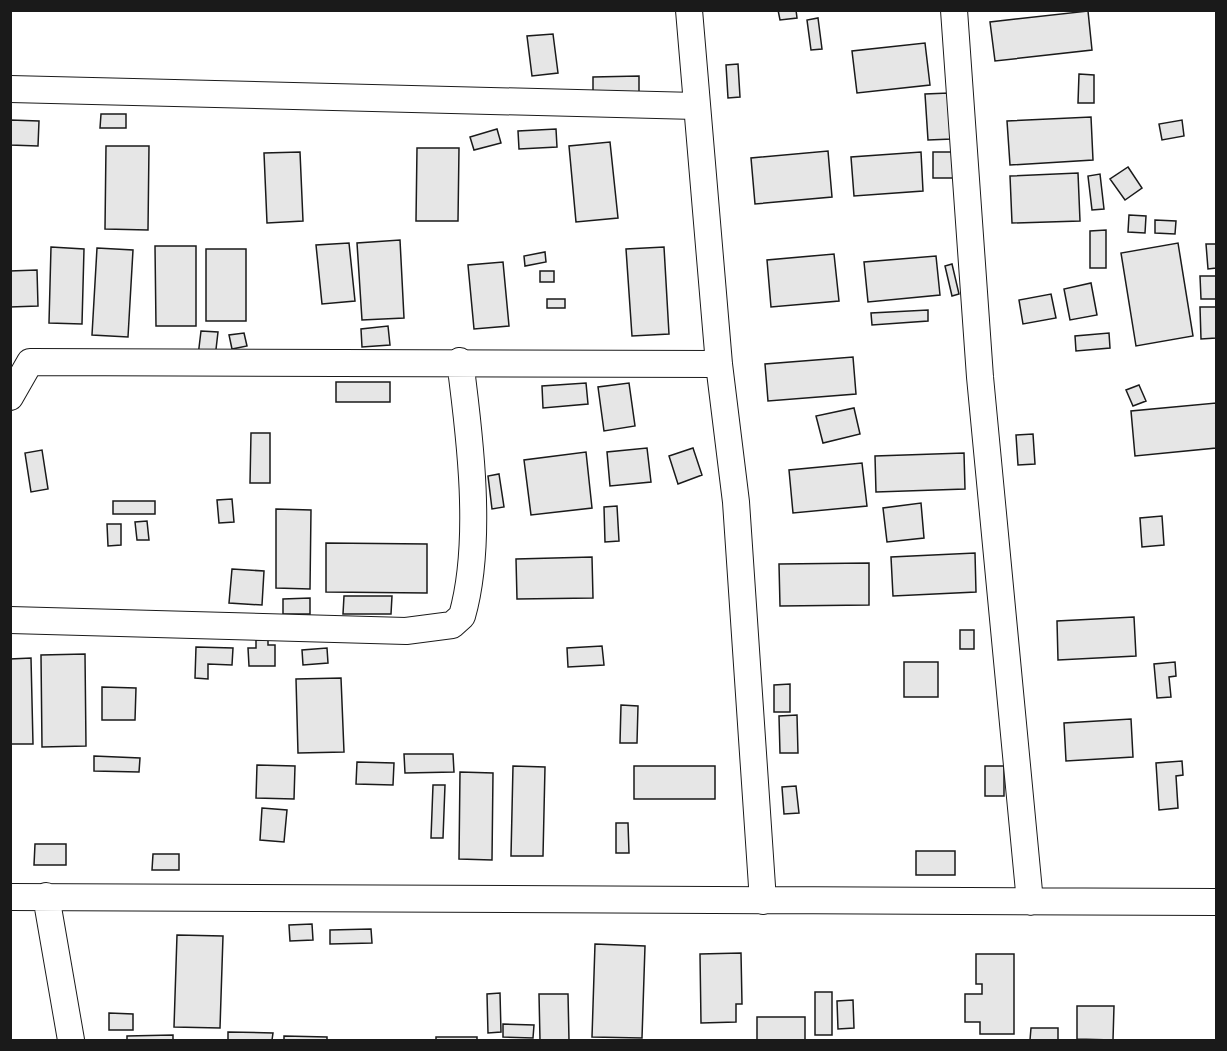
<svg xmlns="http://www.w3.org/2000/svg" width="1227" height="1051" font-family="Arial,sans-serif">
	<rect width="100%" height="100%" fill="#fff"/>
	<path fill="#e6e6e6" stroke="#1a1a1a" stroke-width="1.5" d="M778,10H796L797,18L780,20Z
		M1088,11L1092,50L995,61L990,22Z
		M818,18L822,49L811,50L807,20Z
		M553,34L558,73L532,76L527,36Z
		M925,43L930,85L857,93L852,51Z
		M738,64L740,97L728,98L726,65Z
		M1079,74L1094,75V103H1078Z
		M639,76V94H593V77Z
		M949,93L952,139L928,140L925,94Z
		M101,114H126V128H100Z
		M1091,117L1093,160L1010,165L1007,121Z
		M10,120L39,121L38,146L10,145Z
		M1182,120L1184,136L1162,140L1159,124Z
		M497,129L501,143L474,150L470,137Z
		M556,129L557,147L519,149L518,131Z
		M610,142L618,218L576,222L569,146Z
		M106,146H149L148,230L105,229Z
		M417,148H459L458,221H416Z
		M828,151L832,197L755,204L751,158Z
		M300,152L303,221L267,223L264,153Z
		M921,152L923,191L854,196L851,157Z
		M933,152H954V178H933Z
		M1128,167L1142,188L1125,200L1110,179Z
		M1078,173L1080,221L1012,223L1010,176Z
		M1100,174L1104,209L1092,210L1088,176Z
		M1129,215L1146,216L1145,233L1128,232Z
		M1155,220L1176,221L1175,234L1155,233Z
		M1106,230V268H1090V231Z
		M400,240L404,318L362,320L357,243Z
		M349,243L355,301L322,304L316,245Z
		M1178,243L1193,336L1136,346L1121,253Z
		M1206,244H1216V268L1208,269Z
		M155,246H196V326H156Z
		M51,247L84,249L82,324L49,323Z
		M664,247L669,334L632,336L626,249Z
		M97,248L133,250L128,337L92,335Z
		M206,249H246V321H206Z
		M545,252L546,262L525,266L524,256Z
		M834,254L839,301L771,307L767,260Z
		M936,256L940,295L868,302L864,262Z
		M503,262L509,326L474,329L468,265Z
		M952,264L959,294L952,296L945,266Z
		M37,270L38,306L10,307V271Z
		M540,271H554V282H540Z
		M1200,276H1216V299H1201Z
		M1091,283L1097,315L1070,320L1064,289Z
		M1051,294L1056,318L1023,324L1019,300Z
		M547,299H565V308H547Z
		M1200,307H1216V338L1201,339Z
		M928,310V321L872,325L871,313Z
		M388,326L390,345L362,347L361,329Z
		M201,331L218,332L215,358L198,356Z
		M244,333L247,346L232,349L229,335Z
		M1109,333L1110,348L1076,351L1075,336Z
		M853,357L856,394L768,401L765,364Z
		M336,382H390V402H336Z
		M586,383L588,404L543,408L542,386Z
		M629,383L635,426L604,431L598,387Z
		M1139,385L1146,401L1133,406L1126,390Z
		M1216,403V448L1135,456L1131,411Z
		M854,408L860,434L823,443L816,416Z
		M251,433H270V483H250Z
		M1033,434L1035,464L1018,465L1016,435Z
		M647,448L651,482L610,486L607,452Z
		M693,448L702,475L678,484L669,456Z
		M42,450L48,489L31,492L25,453Z
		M586,452L592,508L531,515L524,460Z
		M964,453L965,489L876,492L875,456Z
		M862,463L867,506L793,513L789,470Z
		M499,474L504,507L492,509L488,476Z
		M232,499L234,522L219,523L217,500Z
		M113,501H155V514H113Z
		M921,503L924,538L887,542L883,508Z
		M617,506L619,541L605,542L604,507Z
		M276,509L311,510L310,589L276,588Z
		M1162,516L1164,545L1142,547L1140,518Z
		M147,521L149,540H137L135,522Z
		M107,524H121V545L108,546Z
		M326,543L427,544V593L326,592Z
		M975,553L976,592L893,596L891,557Z
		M592,557L593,598L517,599L516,559Z
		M869,563V605L780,606L779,564Z
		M232,569L264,571L262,605L229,603Z
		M344,596H392L391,614H343Z
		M310,598V614H283V599Z
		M1134,617L1136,656L1058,660L1057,621Z
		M960,630H974V649H960Z
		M256,640H268V645H275V666H249L248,648H256Z
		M602,646L604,665L568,667L567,648Z
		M196,647L233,648L232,665L208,664V679L195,678Z
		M327,648L328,663L303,665L302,650Z
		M85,654L86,746L42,747L41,655Z
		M31,658L33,744H10V659Z
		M904,662H938V697H904Z
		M1175,662L1176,676L1169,677L1171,697L1157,698L1154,664Z
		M341,678L344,752L298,753L296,679Z
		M790,684V712H774V685Z
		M102,687L136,688L135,720H102Z
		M621,705L638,706L637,743H620Z
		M797,715L798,753H780L779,716Z
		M1131,719L1133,757L1066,761L1064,723Z
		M404,754H453L454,772L405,773Z
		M94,756L140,758L139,772L94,771Z
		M1182,761L1183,775L1176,776L1178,808L1159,810L1156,763Z
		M357,762L394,763L393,785L356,784Z
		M257,765L295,766L294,799L256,798Z
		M513,766L545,767L543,856H511Z
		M634,766H715V799H634Z
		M985,766H1004V796H985Z
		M460,772L493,773L492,860L459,859Z
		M433,785H445L443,838H431Z
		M796,786L799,813L784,814L782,787Z
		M262,808L287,810L284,842L260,840Z
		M616,823H628L629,853H616Z
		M35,844H66V865H34Z
		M916,851H955V875H916Z
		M153,854H179V870H152Z
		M312,924L313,940L290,941L289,925Z
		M371,929L372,943L330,944V930Z
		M177,935L223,936L220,1028L174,1027Z
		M595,944L645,946L642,1038L592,1037Z
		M741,953L742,1004H736V1022L701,1023L700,954Z
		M976,954H1014V1034H980V1022H965V994H982V984H976Z
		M815,992H832V1035H815Z
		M500,993L501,1032L488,1033L487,994Z
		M539,994H568L569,1040H540Z
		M853,1000L854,1028L838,1029L837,1001Z
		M1077,1006H1114L1113,1040L1077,1039Z
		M109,1013L133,1014V1030H109Z
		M757,1017H805V1040H757Z
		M503,1024L534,1025L533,1038L503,1037Z
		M1031,1028H1058V1040H1030Z
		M228,1032L273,1033L272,1040H228Z
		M173,1035V1040H127V1036Z
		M284,1036L327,1037V1040H284Z
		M436,1037H477V1040H436Z"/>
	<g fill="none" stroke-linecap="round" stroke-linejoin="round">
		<defs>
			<path id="minor" d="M689,10L719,364L736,502L763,901
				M954,10L980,377L1030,902
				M10,89L696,106
				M10,397L30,362L719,364
				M10,620L406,631L452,625L462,616C483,542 470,437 460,361
				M46,896L71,1040
				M10,897L1216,902"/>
		</defs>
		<use href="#minor" stroke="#1a1a1a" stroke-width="28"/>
		<use href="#minor" stroke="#fff" stroke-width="26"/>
	</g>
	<rect width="1227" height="1051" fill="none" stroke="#1a1a1a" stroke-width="24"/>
</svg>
